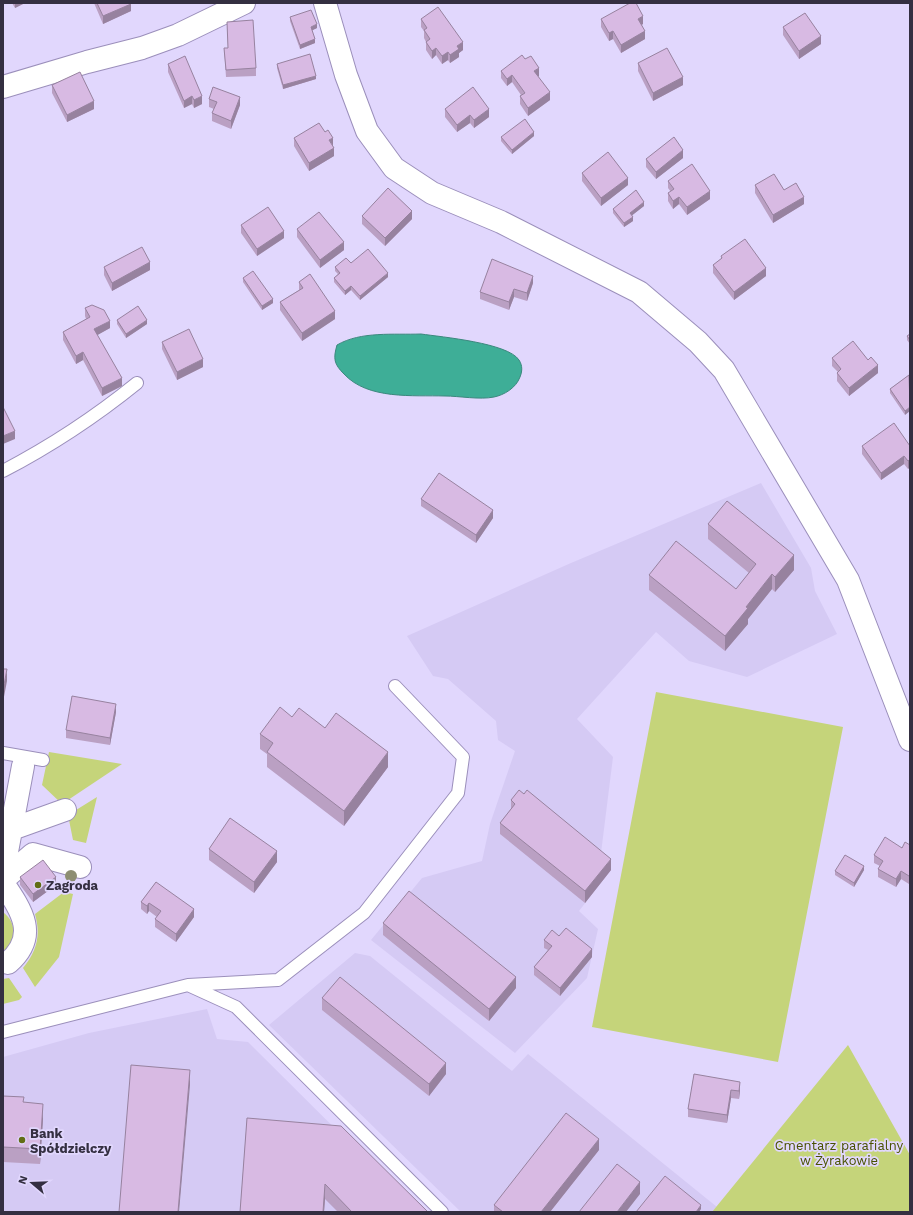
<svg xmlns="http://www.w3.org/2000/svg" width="913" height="1215" font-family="'Work Sans',sans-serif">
	<rect width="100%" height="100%" fill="#e1d7fd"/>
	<path fill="#d5caf4" d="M761,483L811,568L815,591L837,634L747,677L689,661L656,632L577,719L613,757L600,861L611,870L579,911L598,929L587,978L515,1053L371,940L422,878L482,861L490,824L515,751L498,740L496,721L448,679L433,676L407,636L571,563Z
		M355,953L370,956L512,1071L528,1054L717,1207L712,1212H461L269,1025Z
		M207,1009L217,1039L248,1042L419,1212H3V1057L89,1033Z"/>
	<path fill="#c5d47a" d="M656,692L843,727L778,1062L592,1027Z
		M49,752L122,764L62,804L42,785Z
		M97,797L86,843L73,840L68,815Z
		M64,892L73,894L59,957L35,987L23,968C37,951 41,935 35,914Z
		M3,912C18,924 16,940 3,953Z
		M9,978L22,997L19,1000L3,1004V979Z
		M848,1045L910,1155V1212H712Z"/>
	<path fill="#3eae97" stroke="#3b887d" d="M421,334C442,337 508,343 519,360C523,366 522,372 520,377C516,388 504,395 494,397C480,400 459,396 445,396C413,395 368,400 344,374C334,364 333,359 337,345C361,331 394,335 421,334Z"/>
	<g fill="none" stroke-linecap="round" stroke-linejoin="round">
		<defs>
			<path id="lane" d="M3,471C51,446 95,417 137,383
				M3,753L43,760
				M190,986L236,1007L442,1212
				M3,1032L188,985L278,980L364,913L458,793L463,757L395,686"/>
			<path id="street" d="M325,3L346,75L367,131L394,168L432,193L501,222L639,292L698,342L724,370L848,580L910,740
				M3,87L87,62L142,48L178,35L244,3
				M3,821L12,829L65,810
				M3,873L23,766
				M3,880L33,854L80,867
				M3,883C22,911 39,936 8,963"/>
		</defs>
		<use href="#lane" stroke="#9b8fbb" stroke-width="14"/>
		<use href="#street" stroke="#9b8fbb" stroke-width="24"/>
		<use href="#lane" stroke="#fff" stroke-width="12"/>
		<use href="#street" stroke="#fff" stroke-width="22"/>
	</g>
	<circle fill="#8d8e72" cx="71" cy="876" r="6"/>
	<path fill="#baa0c3" d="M12,3H25L15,8Z
		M94,3H131V11L103,24Z
		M290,17L317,28L312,30L315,43L300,49L290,21Z
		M421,19L463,50L459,53V57L450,63L448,60L442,64L436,55L432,59L426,50V42L424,38V31L421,27Z
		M601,19L643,24L642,25L645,39L621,53L613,39L609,41L601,27Z
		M227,22L256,68V76L226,77L224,48H228Z
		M783,27L821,44L799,59L783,35Z
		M638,63L683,85L653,101L638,71Z
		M168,64L202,104L194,108L192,104L184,108L168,72Z
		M277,64L316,79L283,89L277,68Z
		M501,71L539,76H538L550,100L528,116L520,104V96L521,95L512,82L507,86L501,78Z
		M52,85L94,109L67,122L52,93Z
		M209,99L240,105L231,129L212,121V113L214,109L209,107Z
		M445,109L489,117L474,128L470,123L457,132L445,117Z
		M534,136L512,154L501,141V137Z
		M294,138L333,146L334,156L309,171L294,146Z
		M683,158L656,179L646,167V159Z
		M582,173L628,185L601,206L582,181Z
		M668,181L710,199L687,215L679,204L673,209L668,201V193L671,192L668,188Z
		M755,185L784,190L804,204L773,223L755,193Z
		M644,206L632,215L633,221L624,227L613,213V209Z
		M362,216L412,219L385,246L362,224Z
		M241,225L284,238L257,256L241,233Z
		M297,229L344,250L320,268L297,237Z
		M721,256L766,276L734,300L713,273V265L721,259Z
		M351,263L388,277L360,300L351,290L345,295L334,282V278L338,274L335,271V267Z
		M104,267L150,270L112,291L104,275Z
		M243,278L273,303L262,310L243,282Z
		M299,282L335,319L302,341L280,310V302L299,290Z
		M533,283L527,301L514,297L509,310L480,299V292Z
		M85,308L110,328L97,335L122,386L102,396L83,360L76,364L63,340V332L86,319L85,316Z
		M117,320L147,324L126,338L117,324Z
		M910,334V344L907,340V336Z
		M162,342L203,367L177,380L162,349Z
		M832,358L878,373L849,396L837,381V373L838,372L832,366Z
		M909,375L905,415L890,393V389Z
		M862,446H910V467L908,469L904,464L881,480L862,454Z
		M421,499L493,518L476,543L421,506Z
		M708,524L794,570L775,592L772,589L748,619V624L725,651L649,590V575L736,589L749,573L708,539Z
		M116,712L110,745L66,738V730Z
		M292,717L325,728L388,767L344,826L267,767V754L260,749V734Z
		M511,800L611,870L585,903L500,834V823L511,809Z
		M910,845L909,884L901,879L896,887L878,877V869L880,866L874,863V855Z
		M209,849L277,862L254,893L209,860Z
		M864,870L854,887L835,875V871Z
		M20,877L56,885L33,902L20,885Z
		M156,882L194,917L176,942L155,927V919L157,917L149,911L147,914L141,909V902Z
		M383,923L516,988L489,1021L383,935Z
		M559,936L592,957L560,996L534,975V967L548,950L544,948V940Z
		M322,998L446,1074L429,1096L322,1010Z
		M694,1074L740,1090L739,1099L731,1098L727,1123L688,1117V1109Z
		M3,1096L24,1102L43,1119L40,1164L3,1162Z
		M247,1118L428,1212H338L325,1199L324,1212H240Z
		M599,1150L550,1212H494V1205Z"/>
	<path fill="#97829f" d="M15,3H25L15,8Z
		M131,4V11L103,24V16Z
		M643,16V24L638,26V19Z
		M317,24V28L311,31V27Z
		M613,31V39L609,41V33Z
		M645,31V39L621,53V45Z
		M821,36V44L799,59V51Z
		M315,39V43L300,49V45Z
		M463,42V50L459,53V57L450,63V55L457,46Z
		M436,48V55L432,59V51Z
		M448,52V60L442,64V56Z
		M539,68V76L534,79V71Z
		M512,75V82L507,86V79Z
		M316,76V79L283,89V85Z
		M683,77V85L653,101V93Z
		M550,92V100L528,116V108Z
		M192,96V104L184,108V101Z
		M202,96V104L194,108V100Z
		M240,97V105L231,129V121Z
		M94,101V109L67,122V115Z
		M489,109V117L474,128V120Z
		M470,115V123L457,132V125Z
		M534,132V136L512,154V150Z
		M333,138V146L329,140Z
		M334,148V156L309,171V163Z
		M683,150V158L656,179V172Z
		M628,178V185L601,206V198Z
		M710,191V199L687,215V207Z
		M679,197V204L673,209V201Z
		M804,197V204L773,223V215Z
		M644,202V206L630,217V213Z
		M412,211V219L385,246V238Z
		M633,217V221L624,227V223Z
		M284,231V238L257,256V249Z
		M344,242V250L320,268V260Z
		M150,262V270L112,291V283Z
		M766,268V276L734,300V292Z
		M388,273V277L360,300V296Z
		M533,276V283L527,301V293Z
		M351,286V290L345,295V291Z
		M514,289V297L509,310V302Z
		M273,299V303L262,310V306Z
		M335,311V319L302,341V333Z
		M147,320V324L126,338V334Z
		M110,321V328L94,337V329Z
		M83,352V360L76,364V356Z
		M203,359V367L177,380V372Z
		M878,365V373L849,396V388Z
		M122,378V386L102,396V388Z
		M910,407V411L905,415V411Z
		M15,431V439L3,444V436Z
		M904,456V464L881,480V473Z
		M910,459V467L908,469V461Z
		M493,510V518L476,543V535Z
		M794,555V570L775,592V577Z
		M772,574V589L748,619V624L725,651V636L746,607Z
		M7,669V681L3,702V690Z
		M116,704V712L110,745V738Z
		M388,752V767L344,826V811Z
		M277,851V862L254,893V882Z
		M611,859V870L585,903V891Z
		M864,866V870L854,887V883Z
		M901,871V879L896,887V879Z
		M56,877V885L33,902V894Z
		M149,903V911L147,914V906Z
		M194,909V917L176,942V934Z
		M592,949V957L560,996V988Z
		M516,977V988L489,1021V1009Z
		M446,1063V1074L429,1096V1084Z
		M190,1070V1085L179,1212H178Z
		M740,1082V1090L739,1099V1091Z
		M731,1090V1098L727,1123V1115Z
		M43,1104V1119L40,1164V1149Z
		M599,1139V1150L550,1212H541Z
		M640,1182V1194L626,1212H617Z
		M325,1184V1199L324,1212H323Z
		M701,1205V1209L699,1212H696Z"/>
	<path fill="#d8bae3" stroke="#97829f" d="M97,3H131V4L103,16Z
		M630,3H636L643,16L638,19L645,31L621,45L613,31L609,33L601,19Z
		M438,7L463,42L457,46L459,49L450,55L448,52L442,56L436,48L432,51L426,42L430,39L424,30L427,28L421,19Z
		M311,10L317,24L311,27L315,39L300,45L290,17Z
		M805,13L821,36L799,51L783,27Z
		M253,20L256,68L226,70L224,48H228L227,22Z
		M667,48L683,77L653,93L638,63Z
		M310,54L316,76L283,85L277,64Z
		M522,55L525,59L531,56L539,68L534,71L550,92L528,108L520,96L525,93L512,75L507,79L501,71Z
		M185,56L202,96L194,100L192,96L184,101L168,64Z
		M80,72L94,101L67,115L52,85Z
		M213,87L240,97L231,121L212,113L217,102L209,99Z
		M473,87L489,109L474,120L470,115L457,125L445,109Z
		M525,119L534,132L512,150L501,137Z
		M319,123L325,132L328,130L333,138L329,140L334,148L309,163L294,138Z
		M674,137L683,150L656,172L646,159Z
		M608,152L628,178L601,198L582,173Z
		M692,164L710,191L687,207L679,197L673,201L668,193L674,189L668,181Z
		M774,174L784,190L796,183L804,197L773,215L755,185Z
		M388,188L412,211L385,238L362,216Z
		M636,190L644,202L630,213L633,217L624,223L613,209Z
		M268,207L284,231L257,249L241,225Z
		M319,212L344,242L320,260L297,229Z
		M745,239L766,268L734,292L713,265L722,258L721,256Z
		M142,247L150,262L112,283L104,267Z
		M368,249L388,273L360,296L351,286L345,291L334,278L340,273L335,267L346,258L351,263Z
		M492,259L533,276L527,293L514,289L509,302L480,292Z
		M253,271L273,299L262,306L243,278Z
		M310,274L335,311L302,333L280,302L303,288L299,282Z
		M92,305L104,310L110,321L94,329L122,378L102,388L83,352L76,356L63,332L90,317L85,308Z
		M138,306L147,320L126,334L117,320Z
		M189,329L203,359L177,372L162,342Z
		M910,334V340L907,336Z
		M853,341L868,360L871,357L878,365L849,388L837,373L841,369L832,358Z
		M909,375L910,407L905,411L890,389Z
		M3,407L15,431L3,436Z
		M894,423L910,446V459L908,461L904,456L881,473L862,446Z
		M439,473L493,510L476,535L421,499Z
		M727,501L794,555L775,577L772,574L746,607L748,608L725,636L649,575L676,541L736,589L756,564L708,524Z
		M3,669H7L3,690Z
		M72,696L116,704L110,738L66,730Z
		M280,707L292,717L299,708L325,728L336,713L388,752L344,811L267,752L273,743L260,734Z
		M519,790L524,794L527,790L611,859L585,891L500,823L515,804L511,800Z
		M230,818L277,851L254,882L209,849Z
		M885,837L902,848L905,842L910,845V875L909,876L901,871L896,879L878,869L883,861L874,855Z
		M845,855L864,866L854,883L835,871Z
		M43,860L56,877L33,894L20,877Z
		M156,882L194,909L176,934L155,919L161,911L149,903L147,906L141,902Z
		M409,891L516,977L489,1009L383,923Z
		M566,928L592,949L560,988L534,967L552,946L544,940L552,930L559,936Z
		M340,977L446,1063L429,1084L322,998Z
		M131,1065L190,1070L178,1212H119Z
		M694,1074L740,1082L739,1091L731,1090L727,1115L688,1109Z
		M3,1096L24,1097L23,1102L43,1104L40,1149L3,1147Z
		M566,1113L599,1139L541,1212H503L494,1205Z
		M247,1118L341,1126L428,1212H352L325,1184L323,1212H240Z
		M617,1164L640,1182L617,1212H579Z
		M665,1176L701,1205L696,1212H636Z"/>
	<g fill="#626d15" stroke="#e1d7fd" stroke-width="1.5">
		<circle cx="38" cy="885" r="4"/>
		<circle cx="22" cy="1140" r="4"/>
	</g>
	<g text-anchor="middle" stroke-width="3.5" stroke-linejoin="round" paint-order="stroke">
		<g font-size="13" font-weight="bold" fill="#342f41" stroke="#e1d7fd" text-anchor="start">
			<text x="46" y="890">Zagroda</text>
			<text x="30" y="1138">Bank<tspan x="30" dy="15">Spółdzielczy</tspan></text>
		</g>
		<g font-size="13" fill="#495200" stroke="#e1d7fd">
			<text x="839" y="1150">Cmentarz parafialny<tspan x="839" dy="15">w Żyrakowie</tspan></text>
		</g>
	</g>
	<rect width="913" height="1215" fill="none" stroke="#342f41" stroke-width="8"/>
	<g transform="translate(32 1183) rotate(289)" stroke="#e1d7fd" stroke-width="3" paint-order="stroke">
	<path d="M0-3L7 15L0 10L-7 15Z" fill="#342f41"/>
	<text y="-6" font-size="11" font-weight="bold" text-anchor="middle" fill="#342f41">N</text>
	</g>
</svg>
